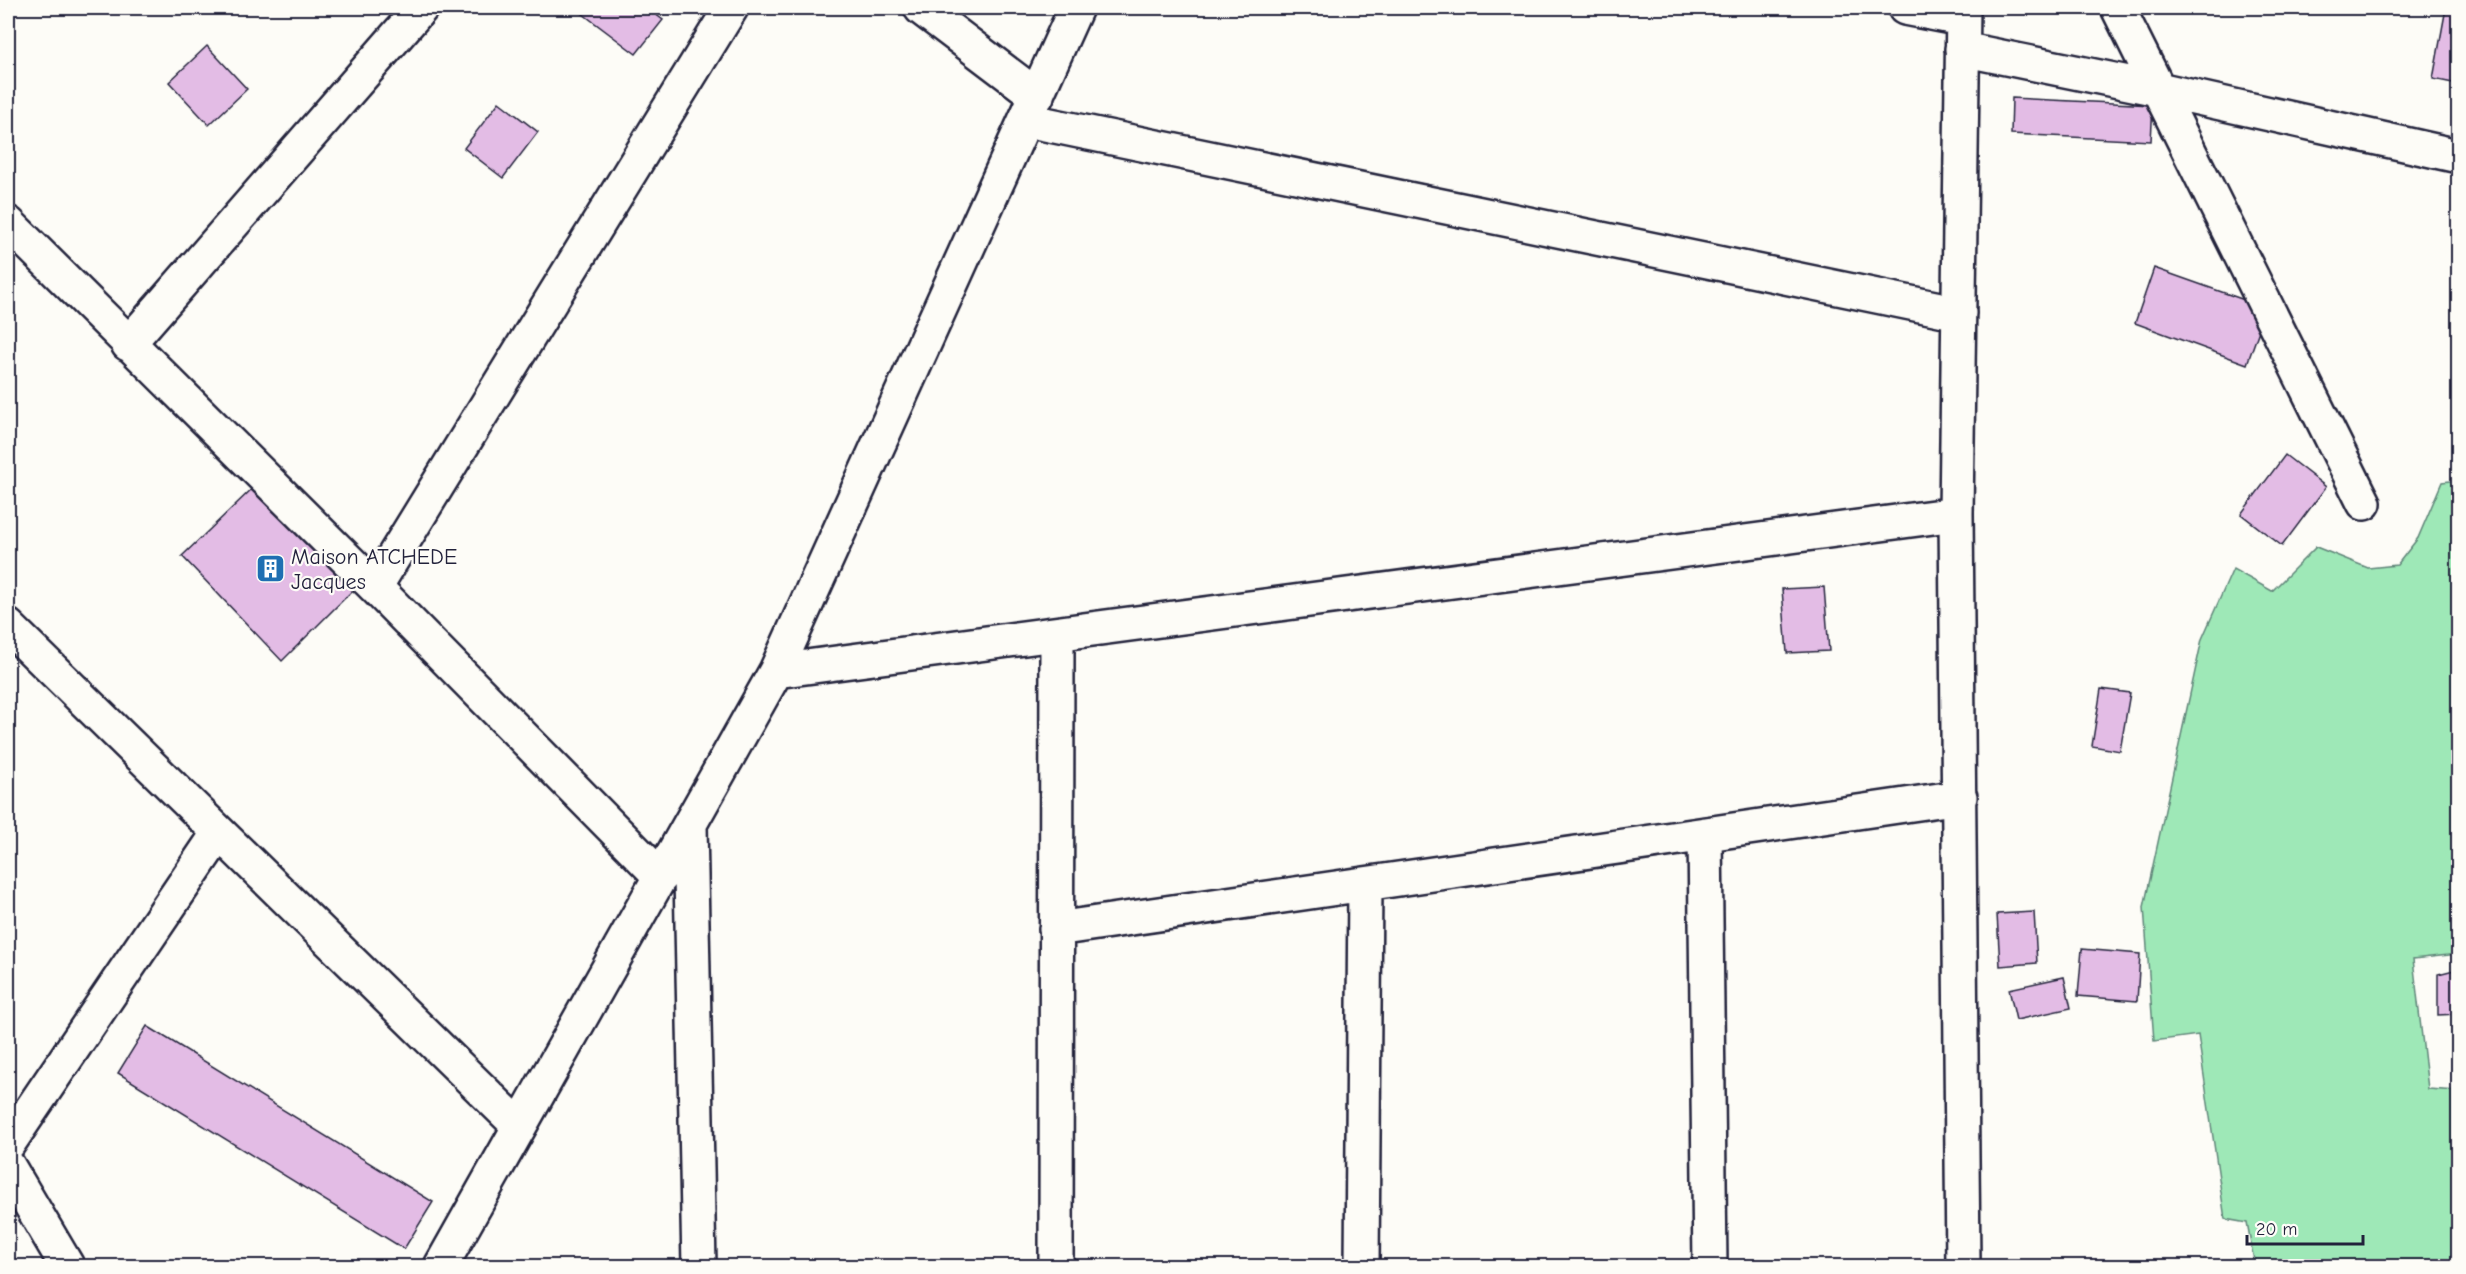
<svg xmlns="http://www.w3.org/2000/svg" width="2466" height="1274" font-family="'Comic Neue',sans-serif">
	<rect width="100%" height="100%" fill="#fdfcf7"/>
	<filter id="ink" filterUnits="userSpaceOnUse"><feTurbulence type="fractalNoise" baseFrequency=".0167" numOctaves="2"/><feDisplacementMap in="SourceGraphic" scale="12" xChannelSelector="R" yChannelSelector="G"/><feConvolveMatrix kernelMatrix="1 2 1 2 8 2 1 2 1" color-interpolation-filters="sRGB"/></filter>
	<g filter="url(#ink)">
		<path fill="#9ee8b7" stroke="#608579" stroke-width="1.5" d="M2458,480V954L2413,959L2428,1089L2458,1091V1266H2255L2247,1223L2225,1219L2198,1035L2154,1041L2144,907L2202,639L2233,569L2272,591L2316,547L2368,568L2397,565L2418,538L2442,482Z"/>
		<path fill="#e3bce5" stroke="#22223b" stroke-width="1.5" d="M575,8H647L663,20L636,54Z
			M2446,8H2458V84L2433,79Z
			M207,46L247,89L209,125L169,82Z
			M2012,98L2153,105L2151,141L2011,134Z
			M499,102L538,132L503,178L464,148Z
			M2154,268L2267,308L2247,364L2135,323Z
			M2285,455L2326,487L2282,546L2241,514Z
			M256,485L360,583L282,661L182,556Z
			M1824,587L1829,651L1787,653L1782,589Z
			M2101,689L2130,693L2120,751L2092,746Z
			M2034,912L2037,963L2000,966L1997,914Z
			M2082,949L2140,954L2137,1001L2078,996Z
			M2458,969V1014L2438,1015V974Z
			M2064,977L2071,1008L2016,1020L2009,989Z
			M147,1026L433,1202L404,1249L118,1073Z"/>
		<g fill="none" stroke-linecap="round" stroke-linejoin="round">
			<defs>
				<path id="minor" d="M921,8L1037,96
					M1905,8L1962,19
					M1963,8L1956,514L1963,1266
					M2118,8L2364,503
					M1962,49L2158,89L2458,156
					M1026,120L1959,313
					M8,223L375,587L661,877
					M128,344L421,8
					M375,587L731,8
					M8,626L519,1126
					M776,671L1956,514
					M690,826L699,1266
					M1705,834L1710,1266
					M1056,929L1960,797
					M8,1144L218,834
					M441,1266L776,671L1076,8
					M1056,1266L1057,634
					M1362,1266L1365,884"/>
				<path id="tertiary" d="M8,1166L67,1266"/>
			</defs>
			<use href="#minor" stroke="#22223b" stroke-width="38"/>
			<use href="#tertiary" stroke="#22223b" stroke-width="38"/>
			<use href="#minor" stroke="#fdfcf7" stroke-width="33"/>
			<use href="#tertiary" stroke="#fdfcf7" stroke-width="33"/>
		</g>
	</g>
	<defs>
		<symbol id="building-square" viewBox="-11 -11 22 22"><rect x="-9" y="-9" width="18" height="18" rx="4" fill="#1f6fb2" stroke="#fdfcf7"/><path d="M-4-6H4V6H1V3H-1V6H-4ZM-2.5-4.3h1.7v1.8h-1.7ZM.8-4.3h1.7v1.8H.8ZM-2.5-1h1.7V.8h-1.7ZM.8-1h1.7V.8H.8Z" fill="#fff"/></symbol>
	</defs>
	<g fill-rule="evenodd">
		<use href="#building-square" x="254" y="552" width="33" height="33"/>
	</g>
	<g text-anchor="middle" stroke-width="4.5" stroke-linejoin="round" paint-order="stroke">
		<g font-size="22" fill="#22223b" stroke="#fdfcf7" text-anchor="start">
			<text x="291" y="564">Maison ATCHEDE<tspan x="291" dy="25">Jacques</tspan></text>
		</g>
	</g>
	<rect width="2466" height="1274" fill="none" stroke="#fdfcf7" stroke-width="30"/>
	<rect x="15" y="15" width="2436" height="1244" fill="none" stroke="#22223b" stroke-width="2" filter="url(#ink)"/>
	<path d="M2247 1235v9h116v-9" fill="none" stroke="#22223b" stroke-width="3"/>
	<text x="2256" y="1235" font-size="18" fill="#22223b" stroke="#fdfcf7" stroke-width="4.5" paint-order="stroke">20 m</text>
</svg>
